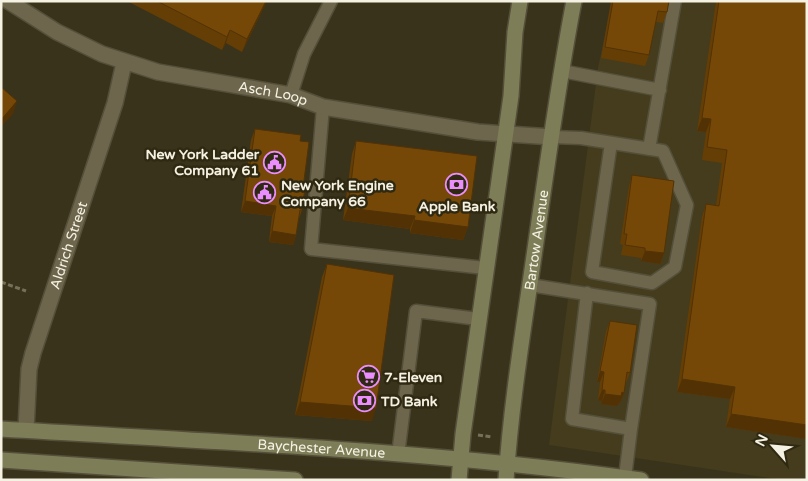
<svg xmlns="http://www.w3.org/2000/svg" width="808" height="481" font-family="'Varela Round',sans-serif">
	<rect width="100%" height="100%" fill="#3a331b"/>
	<path fill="#443c1c" d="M612,1H807V480H783L549,445L598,68Z"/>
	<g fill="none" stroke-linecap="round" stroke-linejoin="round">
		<defs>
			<path id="lane" d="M562,71L660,90
				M291,95L304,54L331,1
				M323,107L311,249L485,268
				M552,137L581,138L663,151L687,205L675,267L652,283L592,272L611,143
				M649,149L675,1
				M530,285L650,304L631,429L572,419L587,293
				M398,455L416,311L478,319
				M625,477L631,429"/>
			<g id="street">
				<path id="s1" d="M8,1L57,32L102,54L158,72L291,95L323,107L478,132L552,137"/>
				<path id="s2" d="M26,430L29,369L33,353L115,103L124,63"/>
			</g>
			<g id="secondary">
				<path id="s3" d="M1,429C214,442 429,450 641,480"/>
				<path d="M1,460L295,480"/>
				<path d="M459,480L463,434L511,96L515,32L520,1"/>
				<path id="s4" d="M506,480C511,403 524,326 535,249C547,167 558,83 574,1"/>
			</g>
		</defs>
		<use href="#lane" stroke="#544f3a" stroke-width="15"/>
		<use href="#street" stroke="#544f3a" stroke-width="18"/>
		<use href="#secondary" stroke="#544f3a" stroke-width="18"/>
		<path stroke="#76705b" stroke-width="3" stroke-dasharray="5 2.5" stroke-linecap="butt" d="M1,282L26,291
			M478,435L492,437"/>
		<use href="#lane" stroke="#6d664c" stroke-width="12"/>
		<use href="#street" stroke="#6d664c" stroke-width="15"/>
		<use href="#secondary" stroke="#7d7e58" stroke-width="15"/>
	</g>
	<path fill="#653e06" d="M127,1H267L242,52L226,43L222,50Z
		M611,1H669L667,12L663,23L656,22L649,55L645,66L601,58Z
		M716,1H807V439L726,427L730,399L677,392L702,217L706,204L716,205L722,163L702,160L706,132L697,131Z
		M255,129L300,141L303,188L302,210L298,221L296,235L293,245L269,242L272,216L241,212L251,140Z
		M356,141L468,227L463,240L410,233V229L343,220L352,154Z
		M632,175L664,253L660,264L641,261V258L621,255L623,245L620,244L629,186Z
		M327,264L372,421L295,415L322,277Z
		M610,321L630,373L626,383H625L624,393L620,403H619L617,406L601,404L602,401L598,400L600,382H597L606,331Z"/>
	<path fill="#523205" d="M266,1H267L242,52L247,39Z
		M230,30L226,43L222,50L227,37Z
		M17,101L13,114L1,127V120Z
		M702,118L711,119L706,132L697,131Z
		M245,201L276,206L272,216L241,212Z
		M348,208L415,216L410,229L343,220Z
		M414,220L468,227L463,240L410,233Z
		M272,231L296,235L293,245L269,242Z
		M645,251L664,253L660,264L641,261Z
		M600,371L604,372L600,382H597Z
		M682,379L735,387L730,399L677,392Z
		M602,390H605L602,401L598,400Z
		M622,392L624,393L620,403H619L617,406L601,404L605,394Z
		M300,402L376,408L372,421L295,415Z
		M731,414L807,425V439L726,427Z"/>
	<path fill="#754807" stroke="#523205" d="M157,1H266L247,39L230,30L227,37Z
		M613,1H669L667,12L658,11L649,55L605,47Z
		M719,1H807V425L731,414L735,387L682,379L706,204L719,206L727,150L707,147L711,119L702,118Z
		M1,87L17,101L1,120Z
		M255,129L301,135L300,141L309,142L303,188H305L302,210H300L296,235L272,231L276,206L245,201Z
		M356,141L477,156L468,227L414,220L415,216L348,208Z
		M632,175L674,181L664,253L645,251V248L625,245L627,234H624Z
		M327,264L394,275L376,408L300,402Z
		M610,321L637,325L630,373L627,372L624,393L622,392L621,396L605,394V390H602L604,372L600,371Z"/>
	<defs>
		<symbol id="civic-ring" viewBox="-11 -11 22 22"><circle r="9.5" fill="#302912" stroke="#ea8dfd" stroke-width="1.5"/><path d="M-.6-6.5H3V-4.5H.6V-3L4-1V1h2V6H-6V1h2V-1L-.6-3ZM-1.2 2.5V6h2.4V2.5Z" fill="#ea8dfd"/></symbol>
		<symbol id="bank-ring" viewBox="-11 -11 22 22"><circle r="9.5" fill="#302912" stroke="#ea8dfd" stroke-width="1.5"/><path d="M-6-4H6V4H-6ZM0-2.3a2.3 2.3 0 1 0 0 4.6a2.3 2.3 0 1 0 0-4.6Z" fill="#ea8dfd"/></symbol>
		<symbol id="supermarket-ring" viewBox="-11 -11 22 22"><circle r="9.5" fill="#302912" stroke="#ea8dfd" stroke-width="1.5"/><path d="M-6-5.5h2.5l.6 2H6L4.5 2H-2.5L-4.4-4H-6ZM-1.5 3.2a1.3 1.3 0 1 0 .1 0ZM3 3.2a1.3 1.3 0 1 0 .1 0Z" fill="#ea8dfd"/></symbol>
	</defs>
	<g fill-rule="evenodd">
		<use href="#civic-ring" x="262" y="150" width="25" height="25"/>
		<use href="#bank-ring" x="444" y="172" width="25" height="25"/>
		<use href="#civic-ring" x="252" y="180" width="25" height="25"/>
		<use href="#supermarket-ring" x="356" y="364" width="25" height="25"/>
		<use href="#bank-ring" x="352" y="388" width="25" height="25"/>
	</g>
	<g text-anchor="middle" stroke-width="5" stroke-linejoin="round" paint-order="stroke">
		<g font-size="14" fill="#f5f2e3" stroke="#302912">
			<text dy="5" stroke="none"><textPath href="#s1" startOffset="284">Asch Loop</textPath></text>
			<text dy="5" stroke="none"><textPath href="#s4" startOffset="242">Bartow Avenue</textPath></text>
			<text dy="5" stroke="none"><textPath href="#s2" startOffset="191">Aldrich Street</textPath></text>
			<text dy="5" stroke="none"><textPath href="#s3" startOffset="321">Baychester Avenue</textPath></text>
		</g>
		<g font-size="14" font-weight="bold" fill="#f5f2e3" stroke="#302912" text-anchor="start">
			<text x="259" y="159" text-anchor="end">New York Ladder<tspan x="259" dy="16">Company 61</tspan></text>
			<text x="281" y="190">New York Engine<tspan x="281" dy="16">Company 66</tspan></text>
			<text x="457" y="211" text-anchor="middle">Apple Bank</text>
			<text x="384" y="382">7-Eleven</text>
			<text x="381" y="406">TD Bank</text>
		</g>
	</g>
	<rect width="808" height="481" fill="none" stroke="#f5f2e3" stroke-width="5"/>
	<g transform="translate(773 446) rotate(297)" stroke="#302912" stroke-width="4" paint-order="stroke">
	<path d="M0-4L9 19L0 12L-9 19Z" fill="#f5f2e3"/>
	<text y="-8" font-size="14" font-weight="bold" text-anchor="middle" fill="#f5f2e3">N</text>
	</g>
</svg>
